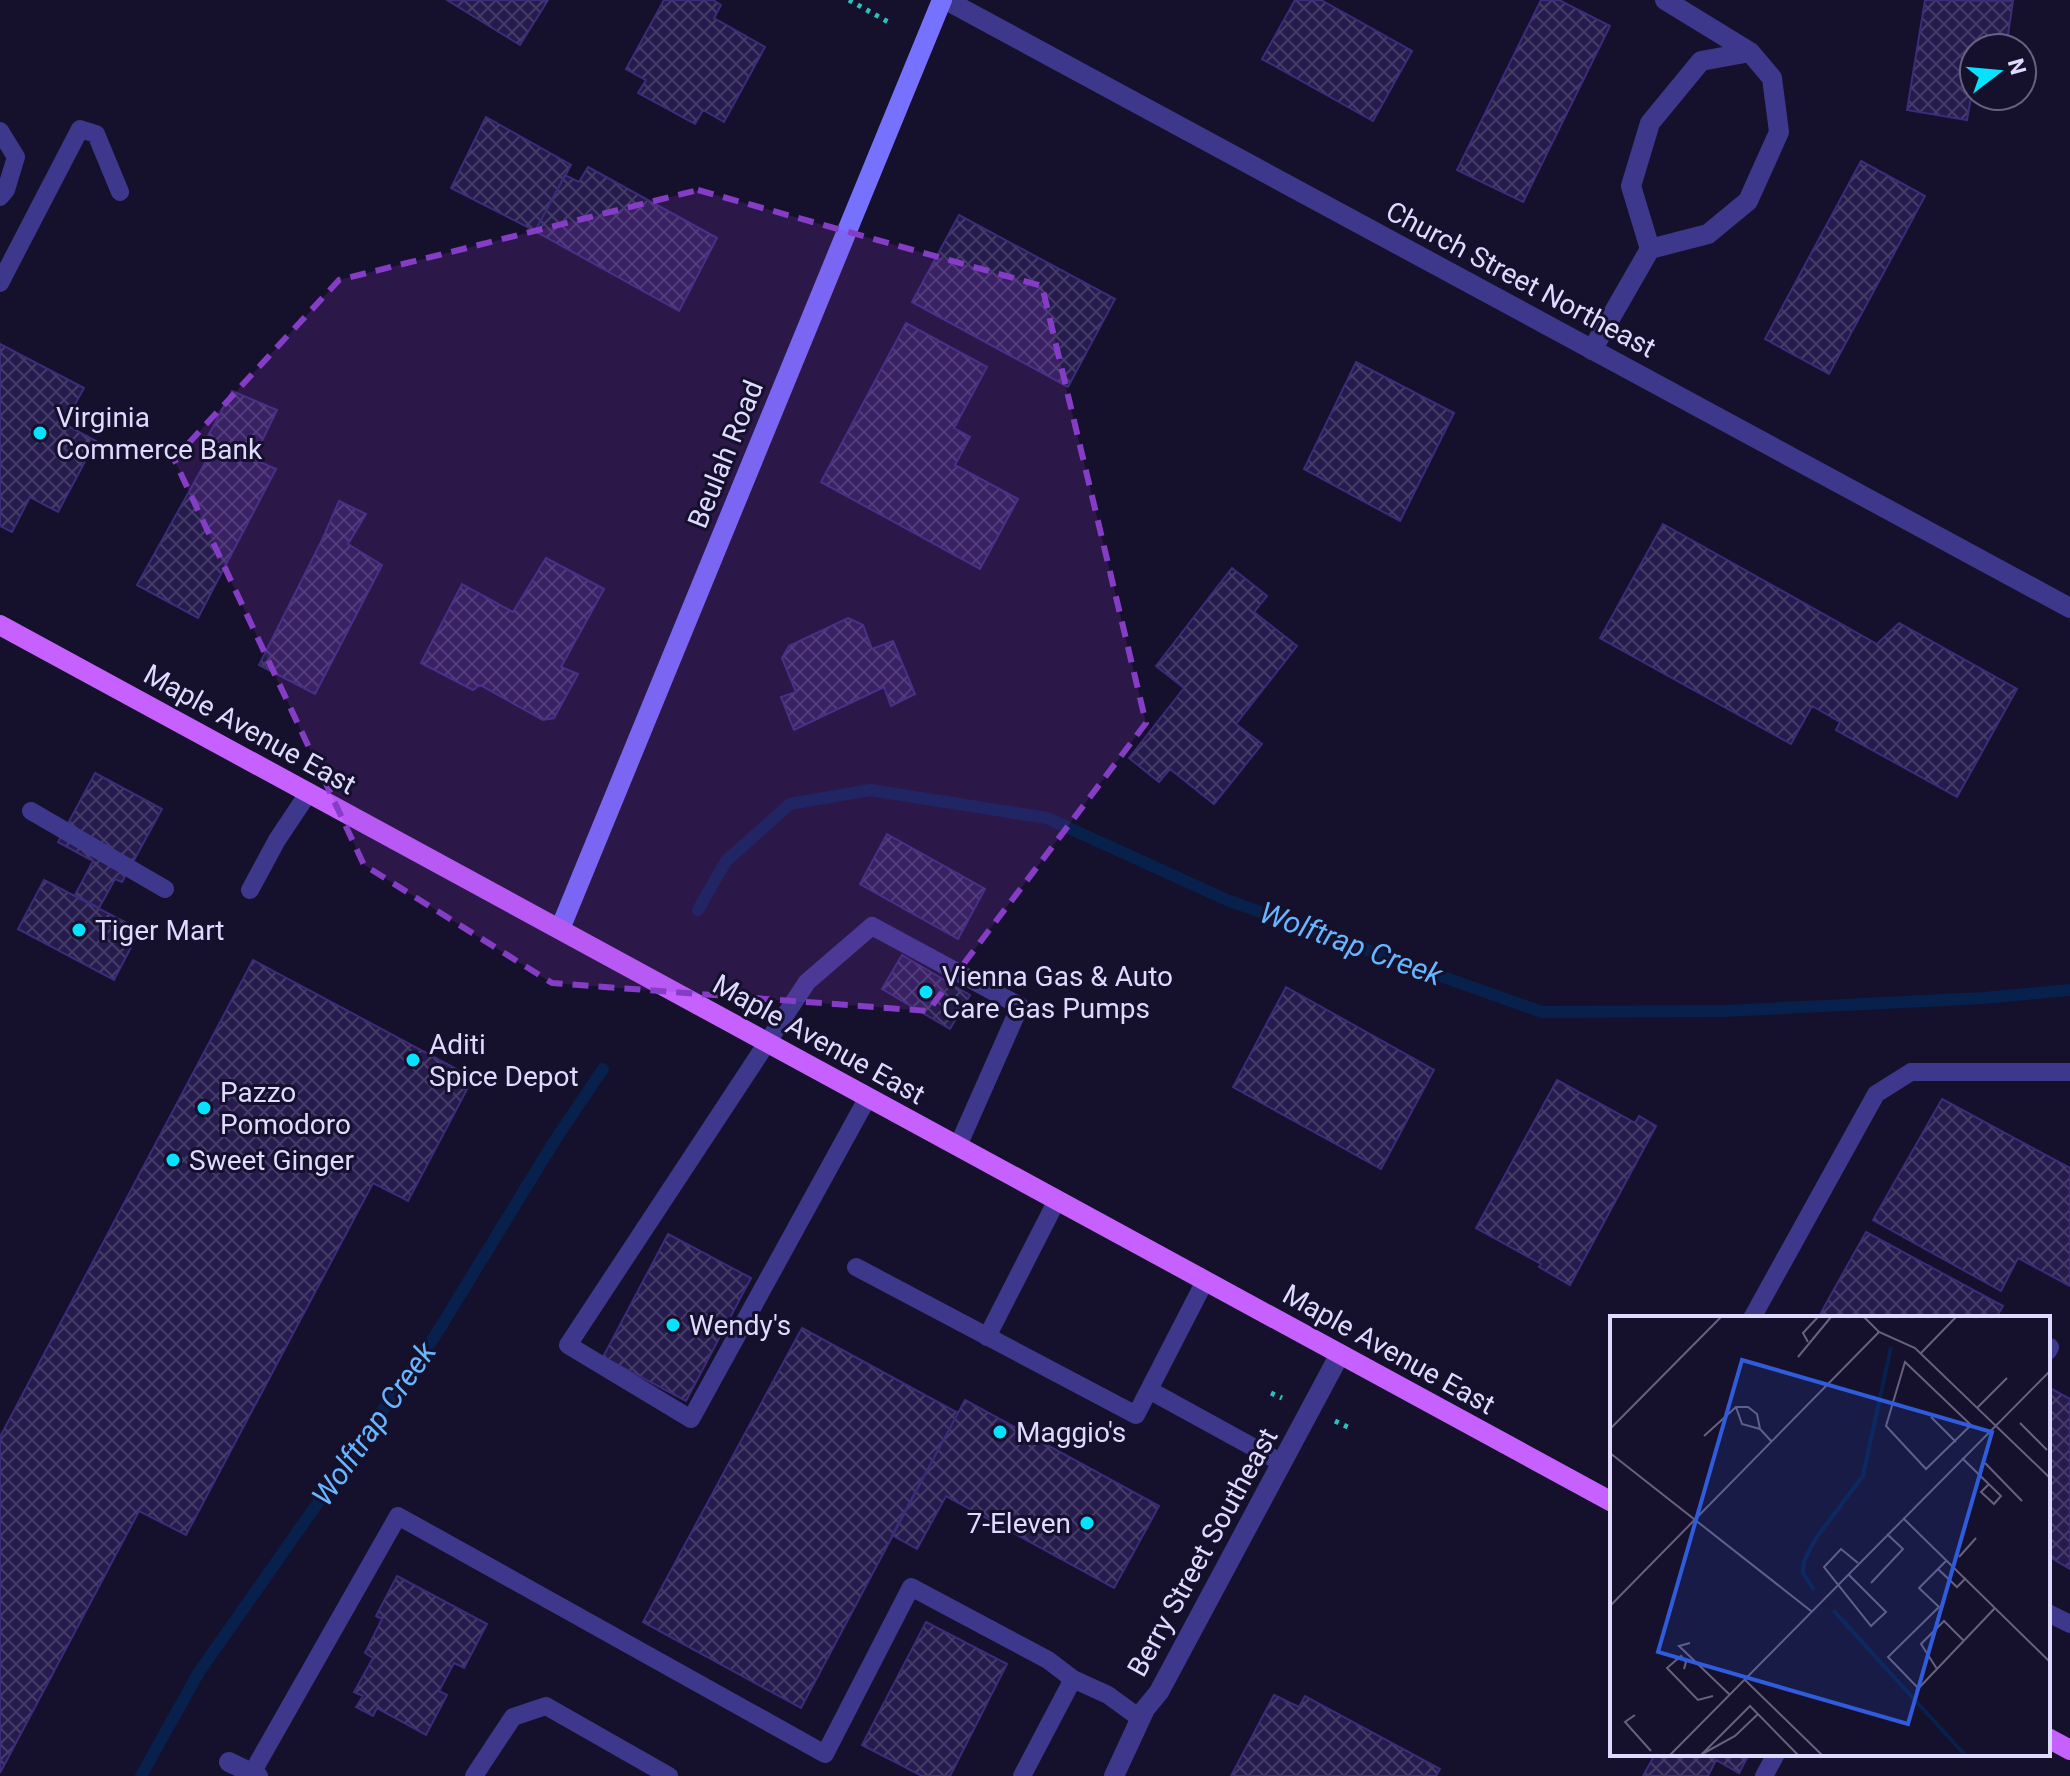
<svg xmlns="http://www.w3.org/2000/svg" width="2070" height="1776" font-family="Roboto,sans-serif">
	<defs>
		<pattern id="building-cross-hatch" width="8" height="8" patternUnits="userSpaceOnUse" patternTransform="scale(2)"><rect width="8" height="8" fill="#261b4d"/><path d="M0 0l8 8M0 8l8-8" fill="none" stroke="#453c68"/></pattern>
	</defs>
	<rect width="100%" height="100%" fill="#15102b"/>
	<g fill="none" stroke-linecap="round" stroke-linejoin="round">
		<path stroke="#08204c" stroke-width="12" d="M698,910L726,861L790,804L870,790L1047,818L1227,900L1542,1012L1725,1011L1984,998L2070,990
			M141,1776L199,1672L435,1336L555,1140L603,1069"/>
	</g>
	<path fill="url(#building-cross-hatch)" stroke="#3c2c7a" stroke-width="2" d="M447,0H548L520,45Z
		M664,0H713L721,5L714,18L765,47L724,122L703,110L695,124L638,93L646,80L626,69Z
		M1295,0H1321L1412,51L1373,121L1262,59Z
		M1541,0H1559L1610,26L1523,202L1457,170Z
		M1925,0L2013,1L2006,48H1974V81L1967,120L1907,110Z
		M486,117L571,165L535,231L451,188Z
		M1861,161L1925,196L1829,374L1765,339Z
		M588,167L717,238L679,311L535,231L565,175L579,182Z
		M959,215L1115,299L1068,387L912,302Z
		M906,323L987,367L954,428L970,437L955,465L1018,499L980,569L821,482Z
		M0,344L84,388L64,424L96,441L58,512L30,497L12,532L0,526Z
		M1356,362L1454,413L1400,521L1304,469Z
		M232,391L277,410L253,459L276,469L198,618L137,585L215,445L207,438Z
		M339,501L366,514L348,544L382,565L315,694L259,665L323,538Z
		M1663,524L1877,644L1899,623L2017,689L1957,797L1836,730L1840,722L1812,706L1791,744L1600,638Z
		M546,558L604,589L561,667L578,674L554,718L543,720L480,685L473,690L421,663L462,584L513,612Z
		M1232,568L1267,596L1254,612L1297,646L1236,724L1262,744L1214,804L1170,769L1159,782L1129,758L1184,688L1156,666Z
		M848,618L863,625L872,649L893,641L915,694L891,706L884,687L794,730L781,697L796,692L782,658L789,646Z
		M95,773L162,809L122,882L115,879L99,908L75,895L93,861L58,842Z
		M887,834L985,889L958,939L860,884Z
		M44,880L140,930L114,980L18,929Z
		M902,955L970,995L950,1029L882,989Z
		M253,960L473,1078L408,1201L373,1183L186,1535L139,1511L0,1773V1437Z
		M1286,987L1434,1070L1381,1169L1233,1087Z
		M1557,1080L1635,1123L1639,1116L1656,1126L1570,1285L1539,1267L1541,1264L1476,1228Z
		M1942,1099L2070,1168V1286L2018,1258L2001,1291L1873,1220Z
		M1866,1232L2003,1306L1996,1318H1818Z
		M668,1234L751,1278L686,1401L603,1357Z
		M802,1328L958,1413L801,1708L643,1622Z
		M2048,1387L2070,1399V1569L2048,1556Z
		M965,1400L1159,1506L1114,1588L946,1496L917,1549L892,1535Z
		M397,1576L487,1624L464,1668L454,1663L439,1691L447,1695L426,1735L377,1708L373,1716L356,1707L363,1696L354,1692L373,1658L365,1653L382,1619L376,1616Z
		M926,1622L1007,1664L950,1776H922L862,1745Z
		M1274,1695L1299,1707L1305,1696L1440,1769L1436,1776H1231Z
		M1645,1754H1749L1739,1773L1716,1760L1708,1776H1643L1653,1758Z"/>
	<g fill="none" stroke-linecap="round" stroke-linejoin="round">
		<path stroke="#2ac3bc" stroke-width="5" stroke-dasharray="4 6" stroke-linecap="butt" d="M849,0L890,23
			M1271,1393L1282,1398
			M1335,1421L1352,1429"/>
		<path stroke="#3d388c" stroke-width="18" d="M0,131L16,157L6,190L0,197
			M0,283L80,129L96,134L120,192
			M31,811L165,889
			M250,890L277,840L309,792
			M868,1097L691,1419L568,1345L807,982L872,926L1020,1006L958,1146
			M856,1267L1136,1415L1205,1281
			M1752,1318L1876,1094L1911,1072H2070
			M987,1337L1057,1200
			M2048,1351L2050,1347
			M1149,1390L1282,1463
			M2048,1613L2070,1624
			M252,1773L398,1516L825,1754L911,1587L1048,1660L1073,1679L1108,1695L1141,1719
			M474,1776L513,1717L546,1706L669,1776
			M1022,1776L1073,1679
			M1764,1776L1776,1754"/>
		<path stroke="#3d388c" stroke-width="20" d="M1665,0L1750,52
			M1592,350L1650,249L1708,234L1748,201L1779,132L1772,78L1750,52L1701,61L1650,123L1631,186L1650,249
			M229,1762L258,1776
			M1114,1776L1145,1709L1159,1692L1340,1354"/>
		<path stroke="#3d388c" stroke-width="20" d="M946,0L2070,608"/>
		<path stroke="#7771ff" stroke-width="20" d="M560,929L942,0"/>
		<path stroke="#c661ff" stroke-width="20" d="M0,625L1612,1502
			M2048,1738L2070,1750"/>
	</g>
	<path fill="#853dc5" fill-opacity="0.2" stroke="#853dc5" stroke-width="6" stroke-dasharray="16 10" stroke-linejoin="round" d="M698,190L1042,286L1146,723L928,1011L552,983L364,865L174,459L339,280Z"/>
	<g fill="#06e2ff" stroke="#15102b" stroke-width="3">
		<circle cx="40" cy="433" r="8"/>
		<circle cx="79" cy="930" r="8"/>
		<circle cx="926" cy="992" r="8"/>
		<circle cx="413" cy="1060" r="8"/>
		<circle cx="204" cy="1108" r="8"/>
		<circle cx="173" cy="1160" r="8"/>
		<circle cx="673" cy="1325" r="8"/>
		<circle cx="1000" cy="1432" r="8"/>
		<circle cx="1087" cy="1523" r="8"/>
	</g>
	<g text-anchor="middle" stroke-width="6" stroke-linejoin="round" paint-order="stroke">
		<g font-size="28" fill="#dfdaff" stroke="#15102b">
			<text transform="translate(1521 279) rotate(28)" y="10">Church Street Northeast</text>
			<text transform="translate(725 454) rotate(-68)" y="10">Beulah Road</text>
			<text transform="translate(250 729) rotate(29)" y="10">Maple Avenue East</text>
			<text transform="translate(819 1039) rotate(29)" y="10">Maple Avenue East</text>
			<text transform="translate(1389 1349) rotate(29)" y="10">Maple Avenue East</text>
			<text transform="translate(1202 1552) rotate(-61)" y="10">Berry Street Southeast</text>
		</g>
		<g font-size="28" fill="#dfdaff" stroke="#15102b" text-anchor="start">
			<text x="56" y="427">Virginia<tspan x="56" dy="32">Commerce Bank</tspan></text>
			<text x="95" y="940">Tiger Mart</text>
			<text x="942" y="986">Vienna Gas &amp; Auto<tspan x="942" dy="32">Care Gas Pumps</tspan></text>
			<text x="429" y="1054">Aditi<tspan x="429" dy="32">Spice Depot</tspan></text>
			<text x="220" y="1102">Pazzo<tspan x="220" dy="32">Pomodoro</tspan></text>
			<text x="189" y="1170">Sweet Ginger</text>
			<text x="689" y="1335">Wendy's</text>
			<text x="1016" y="1442">Maggio's</text>
			<text x="1071" y="1533" text-anchor="end">7-Eleven</text>
		</g>
		<g font-size="30" font-style="italic" fill="#68b6ff" stroke="#15102b">
			<text transform="translate(1351 944) rotate(20)" y="10">Wolftrap Creek</text>
			<text transform="translate(374 1424) rotate(-55)" y="10">Wolftrap Creek</text>
		</g>
	</g>
	<g transform="translate(1610 1316)">
		<rect width="440" height="440" fill="#15102b"/>
		<path fill="none" stroke="#08204c" stroke-width="4" d="M204,274L193,257L194,245L206,222L253,160L281,31M223,294L355,439"/>
		<path fill="none" stroke="#666180" stroke-width="2" d="M254,1L269,16L305,32L440,162M198,26L193,17L208,1M311,37L346,1M188,41L221,1M295,46L361,109L316,153L276,110ZM367,92L397,62M321,101L346,126M410,107L437,134M0,113L111,1M150,113L132,108L126,91H138L147,98L150,113L162,126M94,120L126,91M0,137L201,295M352,142L391,180L384,188L371,176L379,168M375,147L412,185M293,202L440,346M349,241L366,222M328,253L347,271L356,262M238,258L276,296L261,310L214,251L231,233L248,247M261,267L293,233L277,218M0,290L269,16M80,327L69,330L119,378M74,353L76,346L71,340L57,352L88,384L103,380M327,353L311,328L334,305L354,325M134,363L212,439M308,372L278,341L329,291L309,272L336,245M306,375L385,292M25,399L15,406L41,435M94,437L125,420L148,398M60,439L440,55M91,439L140,390L188,439"/>
		<path fill="#305cdc" fill-opacity="0.15" stroke="#305cdc" stroke-width="4" d="M132,44L382,116L298,408L48,336Z"/>
		<rect width="440" height="440" fill="none" stroke="#dfdaff" stroke-width="4"/>
	</g>
	<g transform="translate(1998 72) rotate(74)"><circle r="38" fill="#15102b" stroke="#666180" stroke-width="2"/>
	<path d="M0-6L14 30L0 20L-14 30Z" fill="#06e2ff"/>
	<text y="-12" font-size="22" font-weight="bold" text-anchor="middle" fill="#dfdaff">N</text>
	</g>
</svg>
